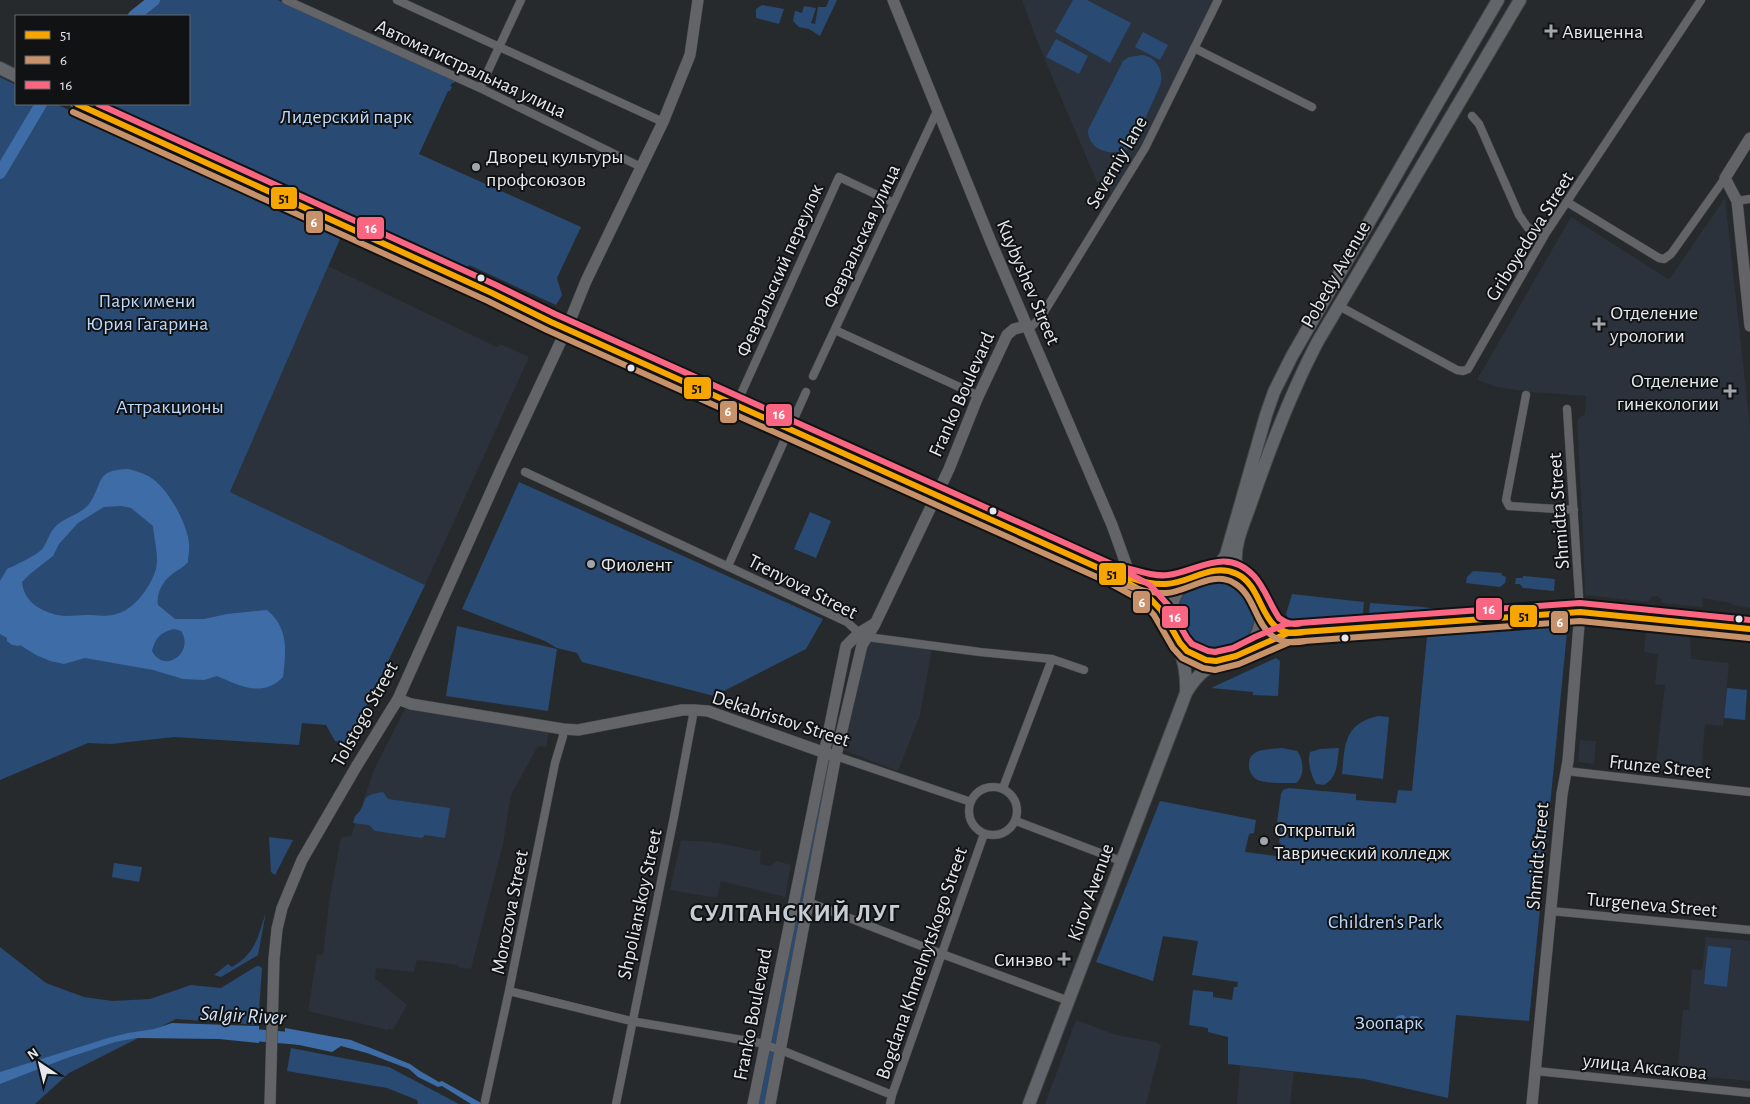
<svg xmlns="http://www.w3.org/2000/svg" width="1750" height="1104" font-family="'Alegreya Sans',sans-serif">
	<rect width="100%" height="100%" fill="#272a2d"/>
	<path fill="#2b323b" d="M1022,0H1214L1141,146L1112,194L1097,182L1039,46Z
		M1725,198L1750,427V608L1732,605L1731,603L1703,598L1702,607L1662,603L1661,599L1657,596L1651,597L1648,602L1585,595L1582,511L1577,420L1585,414L1586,396L1531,392L1497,387L1477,380L1571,217L1668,279L1670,278Z
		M328,266L474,336L497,347L500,344L529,357L425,585L230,492Z
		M1646,630L1690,634L1691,659L1729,663L1723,726L1705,724L1701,776L1655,770L1665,685L1655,684L1658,654L1644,652Z
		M868,640L932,648L920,715L898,771L841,749Z
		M405,709L549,731L546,747L538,746L511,795L503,844L471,969L458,967V965L417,960L414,972L376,968L375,978L407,1005L393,1030L389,1028L388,1030L308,1011L317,955H323L329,902L341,837L351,836L374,770Z
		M1580,740L1596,741L1594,764L1578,762Z
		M681,840L718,843L756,851L761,850L760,864L770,866L777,861L791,865L785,897L721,881L717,898L670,890Z
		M1706,937L1750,941V1081L1677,1074L1683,1010H1689L1692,969L1702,970Z
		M1076,1020L1116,1035L1156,1042L1161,1046L1146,1104H1045Z
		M1240,1065L1294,1072L1290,1104H1237Z"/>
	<path fill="#294a73" d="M157,0H278L455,81L454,83H452L450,86L452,87L450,91H448L419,154L581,227L557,278L562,295L556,305L469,265L468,267L451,262L100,104H189V16H137Z
		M829,0H837L820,36L809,29L799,27L793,21L795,11L802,13L804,6L816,8L811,23L815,24L818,7H826Z
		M1073,0H1087L1131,23L1110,63L1055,32Z
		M762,5L784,9L779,24L756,18V9Z
		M1143,32L1168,45L1160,60L1135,47Z
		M1056,39L1088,56L1079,74L1046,57Z
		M1143,55C1158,58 1164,72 1160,86L1134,143C1121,159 1088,154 1088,130L1123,61L1129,57Z
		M0,77L16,85V104H56L340,239L230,492L425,585L348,744L335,741L326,725L302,723L299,745L174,737L111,744L88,743L0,780Z
		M519,482L823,619L806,649L714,696L582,662L577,653L557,648L545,641L462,609Z
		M810,512L831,521L816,558L794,549Z
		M1473,571L1502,573L1501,575L1506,577L1505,583L1500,587L1466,583L1467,577Z
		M1523,576L1555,579L1554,591L1523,588L1520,584H1515L1516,578H1523Z
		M1178 615a38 38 0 1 1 76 0a38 38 0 1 1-76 0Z
		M1292,594L1364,602L1363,613L1361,616L1290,621L1286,614Z
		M1370,603L1423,607L1449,611L1371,616L1369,614Z
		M1560,625L1567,632L1529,1021L1456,1015L1448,1098L1364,1079L1228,1064V1037L1208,1032V1028L1189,1025L1193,990L1213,992V997L1232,1000L1234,987H1237L1238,982L1192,975L1198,941L1163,936L1153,981C1133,975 1116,968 1096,962L1160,801L1256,820L1254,833L1249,834L1245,852L1285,857L1287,851L1279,842L1281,830L1277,822L1281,794L1283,790L1289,788L1356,794V800L1396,803L1398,790L1412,791L1427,637Z
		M457,626L557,649L548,711L446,696Z
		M1276,658L1280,661L1278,696L1253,695V692L1211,688Z
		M1727,688L1747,690L1745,720L1724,718Z
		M1378,716L1389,717L1383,779L1342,774C1345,744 1344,724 1378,716Z
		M1282,748L1297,751C1304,760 1305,776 1296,783C1286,783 1264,784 1256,779C1252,776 1249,771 1249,766C1248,747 1269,750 1282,748Z
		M1339,748C1337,763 1338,777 1324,785L1316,784C1311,775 1307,761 1310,752L1320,749Z
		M826,755L833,757L779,1048L768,1043Z
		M383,792L388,799L450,808L445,838L425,835L422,838L375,831L369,825L353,823L355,816C371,803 355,796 383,792Z
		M269,837L293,840L275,875L271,872Z
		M114,863L142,867L139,882L112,877Z
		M266,912L258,955L221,977L214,975L228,964L232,967C256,953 258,937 266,912Z
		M1708,946L1731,948L1727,987L1704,984Z
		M0,947L46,983L84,997L112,1001L150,999L191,985L221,988L257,966H259L262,968L258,1025L176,1019L69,1073L35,1104H0Z
		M767,1047L778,1051L767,1104H756Z
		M291,1048L389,1067L459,1104H418L417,1100L387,1088L287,1071Z"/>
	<path fill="#3d6ca7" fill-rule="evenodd" d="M128,469C137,471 146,474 153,479C169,491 187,523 189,543C190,549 188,556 188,562C183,568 177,570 171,575C162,582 156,595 158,605L175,619H204L227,614L267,610C289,628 286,651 283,677C262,698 240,686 217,676L204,680L183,679L153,670L85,658L64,664L50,661L36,655L20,645L19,646L12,645L7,641V638L0,634V581L7,569C14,566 39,554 43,548C48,540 50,531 57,525C66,517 81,514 89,504C104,483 94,470 128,469ZM121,506L131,508L153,526C154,539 159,556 156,569C151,585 139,603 124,611C111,618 99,615 86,615C80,615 73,616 67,616C46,615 24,604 22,582L30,574L53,556L59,544L78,523L104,507ZM174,629L181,631C195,652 165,675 152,651C155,638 161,632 174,629Z
		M1403,1015L1408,1019L1411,1016H1418L1422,1023L1420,1028H1401L1397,1025L1395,1020L1397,1016Z
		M172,1023L259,1026V1043L219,1039L137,1038L115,1042L64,1059L0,1084V1072L108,1038L128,1033L154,1029Z
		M285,1028L351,1040L410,1064L420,1071L439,1082L442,1081L483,1104H471L442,1086L438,1087L418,1077L409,1069L367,1053L341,1046L332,1052L285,1042Z"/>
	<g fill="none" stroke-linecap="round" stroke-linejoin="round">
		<path stroke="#3d6ca7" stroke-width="12" d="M134,16L154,0
			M0,173L41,104
			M242,1034L301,1039"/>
		<defs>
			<path id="street" d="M286,0L480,88L641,167
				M397,0L663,122
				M1194,48L1312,107
				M480,88L521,0
				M1472,116L1479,124L1519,215L1528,228L1546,233
				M1737,201L1750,199
				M1567,202L1659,258L1664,259L1671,254L1725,178
				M1339,306L1457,370L1463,371L1468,369L1546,233L1701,0
				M1026,326H1032L1041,317L1145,148L1218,0
				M835,330L979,396
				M813,376L938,109
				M1526,395L1506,500L1509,506L1574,510
				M736,405L839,177L894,203
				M1567,409L1580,612
				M525,472L847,622L859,633L867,637L980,652L1052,659L1084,670
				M728,566L806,392
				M836,756L971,802
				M1566,771L1750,792
				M969 811a24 24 0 1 1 48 0a24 24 0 1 1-48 0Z
				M1003,788L1052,659
				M1016,821L1121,861
				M808,902L942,954L1069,1001
				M1551,911L1750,930
				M509,991L631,1021L760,1043L786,1052L892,1095
				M1536,1071L1750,1093
				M485,1101L509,991L555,763L563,736V729
				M616,1104L674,817L694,710
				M890,1104L892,1095L984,834"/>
			<path id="secondary" d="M893,0L991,242L1112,525L1131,578
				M1750,138L1725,178L1737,201L1750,326
				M398,699L411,704L563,729L578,730L682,710H694L708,711L831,755
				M270,1104L274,959L277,929L282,908L302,860L356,767L398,699L502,467L567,328L586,281L663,122L690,55L698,0
				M753,1104L846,646L859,633L874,624
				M770,1104L835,760L862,645L875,624L949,469L977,399L1007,335L1014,329L1026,326
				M1532,1104L1562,794L1568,761L1580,612"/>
			<path id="primary" d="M0,68L16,76
				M77,104L492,293L551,322L1112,574L1144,592L1161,610L1172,628
				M1171 615a45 45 0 1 1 90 0a45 45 0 1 1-90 0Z
				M1205,571L1220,564L1226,555L1266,415L1274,392L1292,356L1436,106L1498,0
				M1124,576L1158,585L1171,583L1187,578
				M1250,585C1245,578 1237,571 1236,562C1234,542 1246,519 1252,500C1271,445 1291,392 1318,341L1520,0
				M1262,607L1271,623L1288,633
				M1178,644C1184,660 1187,676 1186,693
				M1242,652L1288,633L1580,612L1750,629
				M1029,1104L1186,693C1200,669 1210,666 1236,656"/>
		</defs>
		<use href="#street" stroke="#434648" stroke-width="9"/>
		<use href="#secondary" stroke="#434648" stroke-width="12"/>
		<use href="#primary" stroke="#434648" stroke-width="14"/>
		<use href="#street" stroke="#626467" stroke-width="8"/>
		<use href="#secondary" stroke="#626467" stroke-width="11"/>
		<use href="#primary" stroke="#62666b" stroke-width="12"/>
		<defs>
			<path id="bus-1" d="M77,104L492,293L551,322L1112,574L1144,592L1161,610L1180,643L1187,651L1206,660L1216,661L1236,656L1288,633L1580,612L1750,629
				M1124,576C1138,580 1151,585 1166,584C1191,583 1211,562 1237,574C1267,588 1258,641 1304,632"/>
			<path id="bus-2" d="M73,112L488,301L547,330L1108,582L1139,599L1154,615L1173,648L1182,658L1203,668L1215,670L1239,664L1290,642L1580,621L1749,638
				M1122,584C1136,589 1152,594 1167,593C1189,591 1213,570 1234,583C1263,599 1252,651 1306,641"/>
			<path id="bus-3" d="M98,104L496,285L555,314L1116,566L1150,585L1168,605L1187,638L1192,644L1208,651L1215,652L1233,648L1255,637L1286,624L1580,603L1750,620
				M1126,568C1140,571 1154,577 1168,575C1198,571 1226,546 1254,576C1265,588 1270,605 1279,618C1287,624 1293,625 1302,623"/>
		</defs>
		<use href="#bus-1" stroke="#101214" stroke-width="10"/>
		<use href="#bus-2" stroke="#101214" stroke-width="10"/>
		<use href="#bus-3" stroke="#101214" stroke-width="10"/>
		<use href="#bus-1" stroke="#f7a600" stroke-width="6"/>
		<use href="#bus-2" stroke="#c7916a" stroke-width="6"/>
		<use href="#bus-3" stroke="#fa6682" stroke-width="6"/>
	</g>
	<g fill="#a2a6a9" stroke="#101214" stroke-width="2">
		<path d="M1548.5 23.5h5v5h5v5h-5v5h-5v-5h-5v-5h5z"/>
		<circle cx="476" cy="167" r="5"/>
		<path d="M1596.5 316.5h5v5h5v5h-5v5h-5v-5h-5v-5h5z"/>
		<path d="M1727.5 383.5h5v5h5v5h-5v5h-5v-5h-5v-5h5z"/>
		<circle cx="591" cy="564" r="5"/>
		<circle cx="1264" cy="841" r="5"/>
		<path d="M1061.5 951.5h5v5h5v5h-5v5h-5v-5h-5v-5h5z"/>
	</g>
	<g fill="#e5e8ec" stroke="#101214" stroke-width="2">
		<circle cx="481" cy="278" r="4.5"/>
		<circle cx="631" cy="368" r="4.5"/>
		<circle cx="993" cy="511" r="4.5"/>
		<circle cx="1739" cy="619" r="4.5"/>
		<circle cx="1345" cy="638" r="4.5"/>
	</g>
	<g text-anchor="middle" stroke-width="4" stroke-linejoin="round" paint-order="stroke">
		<g font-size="20" fill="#e5e8ec" stroke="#101214" text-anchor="start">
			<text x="1562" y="38">Авиценна</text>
			<text x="486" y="163">Дворец культуры<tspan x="486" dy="23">профсоюзов</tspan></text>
			<text x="1610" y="319">Отделение<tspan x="1610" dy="23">урологии</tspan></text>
			<text x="1719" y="387" text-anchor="end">Отделение<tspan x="1719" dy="23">гинекологии</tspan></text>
			<text x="601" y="571">Фиолент</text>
			<text x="1274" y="836">Открытый<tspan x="1274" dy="23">Таврический колледж</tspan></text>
			<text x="1053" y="966" text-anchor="end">Синэво</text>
		</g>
		<g font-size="20" fill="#e5e8ec" stroke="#101214">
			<text transform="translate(471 68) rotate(25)" y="7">Автомагистральная улица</text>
			<text transform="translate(1116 162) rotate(-60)" y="7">Severniy lane</text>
			<text transform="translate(861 236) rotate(-65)" y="7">Февральская улица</text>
			<text transform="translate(1529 236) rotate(-58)" y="7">Griboyedova Street</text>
			<text transform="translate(779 270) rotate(-66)" y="7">Февральский переулок</text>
			<text transform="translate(1335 274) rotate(-60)" y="7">Pobedy Avenue</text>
			<text transform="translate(1029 282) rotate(67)" y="7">Kuybyshev Street</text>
			<text transform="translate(961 394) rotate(-66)" y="7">Franko Boulevard</text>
			<text transform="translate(1558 511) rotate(-94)" y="7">Shmidta Street</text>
			<text transform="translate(803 586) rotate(27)" y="7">Trenyova Street</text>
			<text transform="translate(364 714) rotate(-61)" y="7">Tolstogo Street</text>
			<text transform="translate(781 718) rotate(18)" y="7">Dekabristov Street</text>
			<text transform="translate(1660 766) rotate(6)" y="7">Frunze Street</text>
			<text transform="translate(1537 856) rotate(-85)" y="7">Shmidt Street</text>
			<text transform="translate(1090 892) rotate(-70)" y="7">Kirov Avenue</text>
			<text transform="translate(639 904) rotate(-78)" y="7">Shpolianskoy Street</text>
			<text transform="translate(1652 904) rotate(5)" y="7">Turgeneva Street</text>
			<text transform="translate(509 912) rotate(-79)" y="7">Morozova Street</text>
			<text transform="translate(921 963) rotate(-71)" y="7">Bogdana Khmelnytskogo Street</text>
			<text transform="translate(752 1014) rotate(-79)" y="7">Franko Boulevard</text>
			<text transform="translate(1645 1066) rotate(6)" y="7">улица Аксакова</text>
		</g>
		<g font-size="20" fill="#bcd8fc" stroke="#101214">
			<text x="346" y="123">Лидерский парк</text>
			<text x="147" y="307">Парк имени<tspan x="147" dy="23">Юрия Гагарина</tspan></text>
			<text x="170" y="413">Аттракционы</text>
			<text x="1385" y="928">Children's Park</text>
			<text x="1389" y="1029">Зоопарк</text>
		</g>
		<g font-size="21" font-style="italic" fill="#d5e3f5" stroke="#101214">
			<text transform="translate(243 1015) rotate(3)" y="7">Salgir River</text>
		</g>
		<g font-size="25" font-weight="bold" letter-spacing="1" fill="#c7cdd5" stroke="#101214">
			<text x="795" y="921">СУЛТАНСКИЙ ЛУГ</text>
		</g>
	</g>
	<g stroke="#101214" stroke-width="2">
		<rect x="270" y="186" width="28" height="24" rx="5" fill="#f7a600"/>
		<rect x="305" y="210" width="19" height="24" rx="5" fill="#c7916a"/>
		<rect x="356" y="216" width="29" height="24" rx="5" fill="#fa6682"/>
		<rect x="683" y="376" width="29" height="24" rx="5" fill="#f7a600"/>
		<rect x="719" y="400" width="19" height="24" rx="5" fill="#c7916a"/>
		<rect x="765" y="403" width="28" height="24" rx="5" fill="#fa6682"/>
		<rect x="1098" y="562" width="29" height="24" rx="5" fill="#f7a600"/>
		<rect x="1132" y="590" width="19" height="24" rx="5" fill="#c7916a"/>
		<rect x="1475" y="597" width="28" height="24" rx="5" fill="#fa6682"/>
		<rect x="1509" y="604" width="29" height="24" rx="5" fill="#f7a600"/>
		<rect x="1161" y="605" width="28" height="24" rx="5" fill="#fa6682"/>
		<rect x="1550" y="610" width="19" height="24" rx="5" fill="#c7916a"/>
	</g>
	<g font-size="14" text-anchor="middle" font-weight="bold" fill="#fff">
		<text x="314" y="227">6</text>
		<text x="371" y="233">16</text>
		<text x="728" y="416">6</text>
		<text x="779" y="419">16</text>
		<text x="1142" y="607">6</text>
		<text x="1489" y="614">16</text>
		<text x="1175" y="622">16</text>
		<text x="1560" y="627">6</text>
	</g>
	<g font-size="14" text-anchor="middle" font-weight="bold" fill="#111">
		<text x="284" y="203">51</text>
		<text x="697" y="393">51</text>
		<text x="1112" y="579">51</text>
		<text x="1524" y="621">51</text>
	</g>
	<rect x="15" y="15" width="175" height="90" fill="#101214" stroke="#65686a"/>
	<rect x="25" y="31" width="25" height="8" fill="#f7a600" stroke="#65686a"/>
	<text x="60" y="40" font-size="15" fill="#e5e8ec">51</text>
	<rect x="25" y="56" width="25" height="8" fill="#c7916a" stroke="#65686a"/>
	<text x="60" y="65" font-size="15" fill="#e5e8ec">6</text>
	<rect x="25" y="81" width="25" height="8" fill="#fa6682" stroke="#65686a"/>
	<text x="60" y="90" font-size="15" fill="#e5e8ec">16</text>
	<g transform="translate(40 1064) rotate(325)" stroke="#101214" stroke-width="4" paint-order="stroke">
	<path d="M0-4L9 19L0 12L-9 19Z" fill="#e5e8ec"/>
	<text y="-8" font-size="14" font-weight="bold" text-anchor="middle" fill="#e5e8ec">N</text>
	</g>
</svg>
